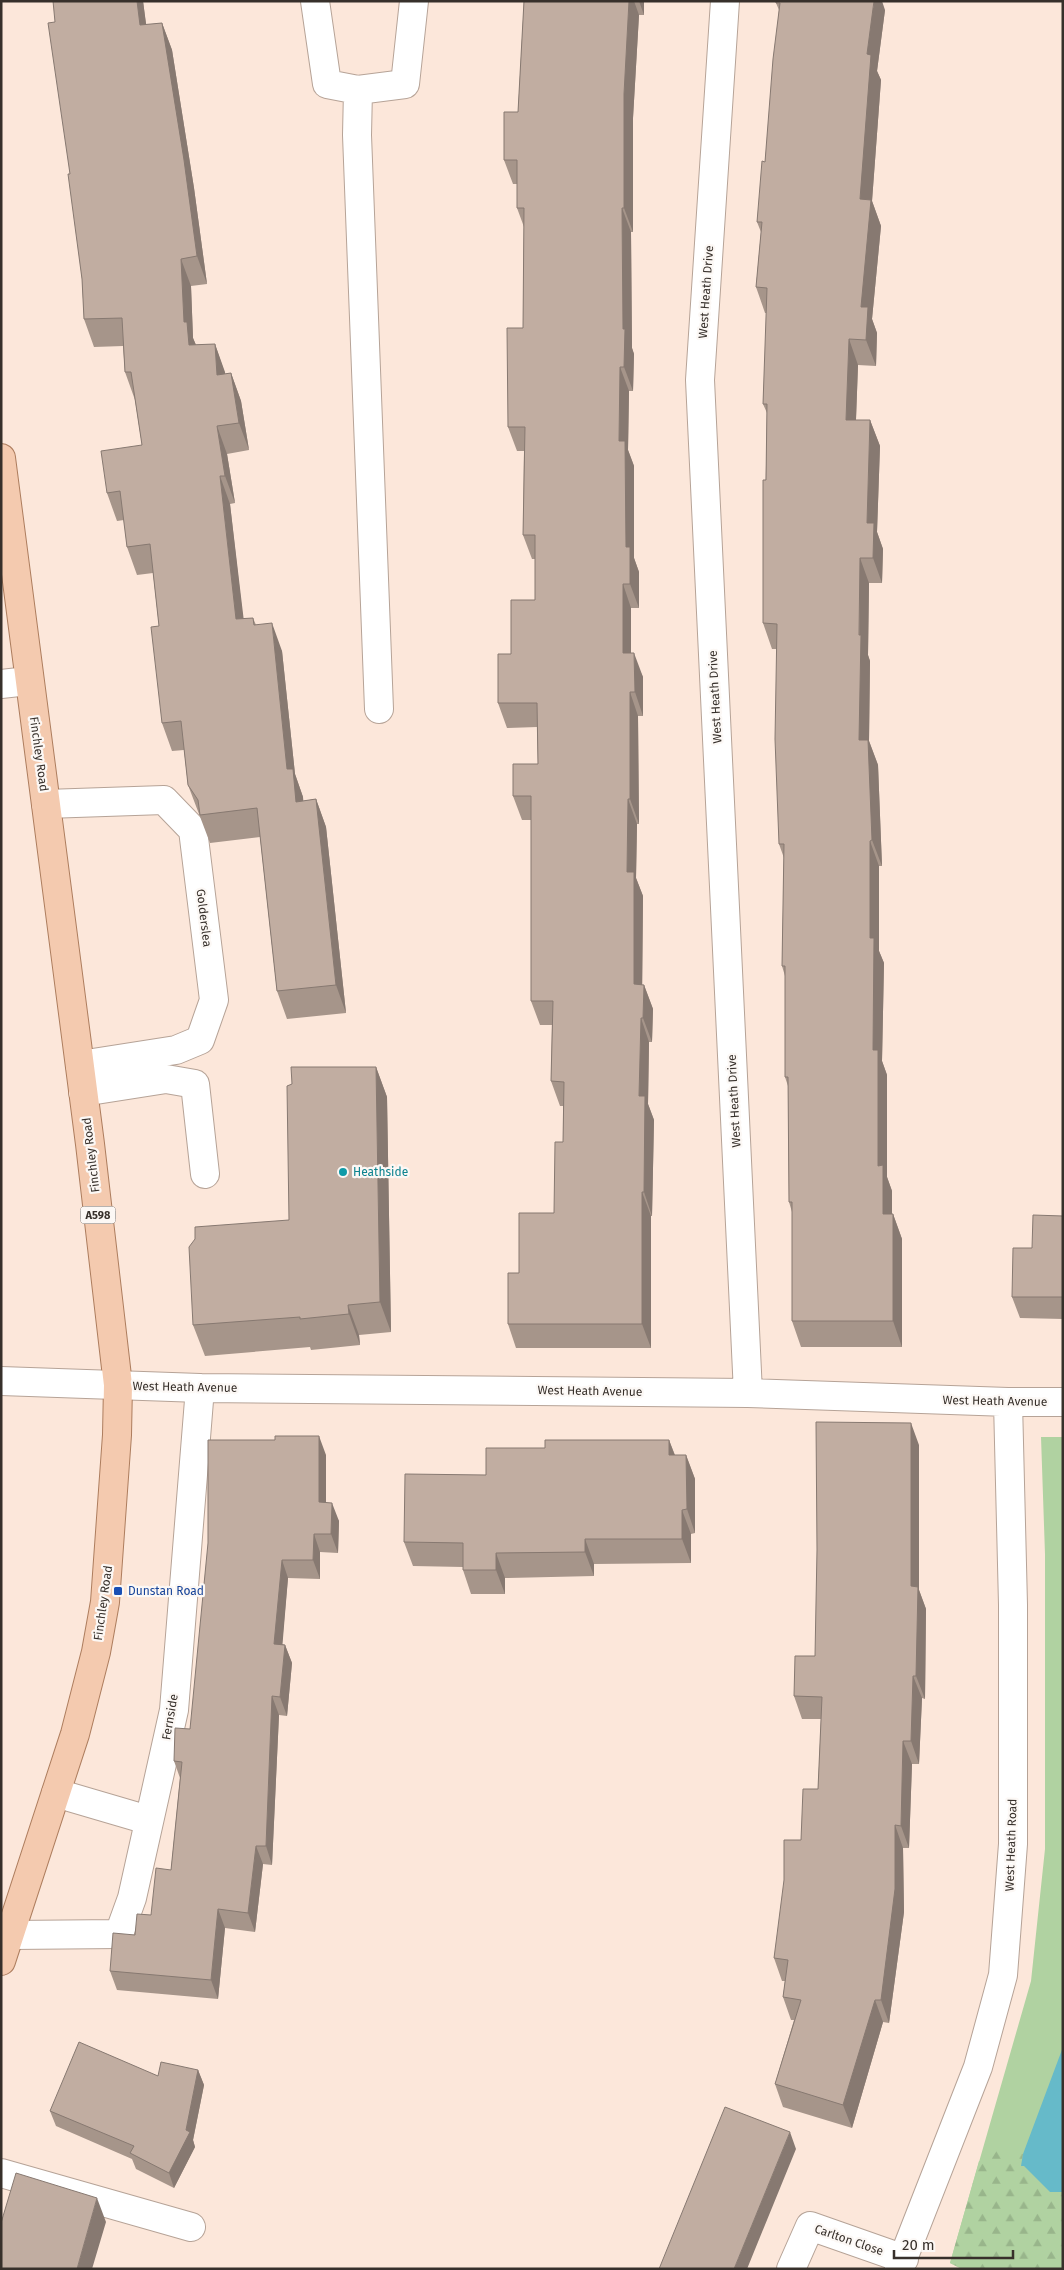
<svg xmlns="http://www.w3.org/2000/svg" width="1064" height="2270" font-family="'Fira Sans',sans-serif">
	<defs>
		<pattern id="forest-firs" width="22" height="20" patternUnits="userSpaceOnUse" patternTransform="scale(1.25)"><rect width="22" height="20" fill="#b0d2a1"/><path d="M5 1l3.5 6h-7zM16 11l3.5 6h-7z" fill="#98b58b"/></pattern>
	</defs>
	<rect width="100%" height="100%" fill="#fce7da"/>
	<path fill="#b0d2a1" d="M1041,1437H1063V2269H962L950,2263L1031,1981L1045,1849V1554Z"/>
	<path fill="url(#forest-firs)" d="M1001,2145L1023,2154L1021,2166H1024L1050,2192H1063V2269H962L950,2263L979,2161H989Z"/>
	<path fill="#66bac9" d="M1063,2047V2192H1050L1024,2166H1021L1023,2154Z"/>
	<g fill="none" stroke-linecap="round" stroke-linejoin="round">
		<defs>
			<path id="minor" d="M315,1L327,84L358,90L405,84L414,1
				M725,1L700,380L748,1393
				M358,90L357,135L379,709
				M1,684L28,681
				M46,804L164,800L193,830L214,1000L200,1040L176,1050L80,1065
				M83,1092L166,1079L195,1084L205,1174
				M1,1381L200,1388L748,1393L1008,1402H1063
				M56,1793L148,1820
				M11,1935L119,1934L132,1898L174,1710L200,1388
				M1,2173L191,2227
				M791,2269L810,2226L904,2259
				M899,2269L978,2067L1003,1975L1013,1844V1605L1008,1402"/>
			<path id="major" d="M1,458L90,1144L118,1385L117,1435L105,1602L96,1652L75,1734L1,1961"/>
		</defs>
		<use href="#minor" stroke="#b6a397" stroke-width="30"/>
		<use href="#major" stroke="#ad7d5e" stroke-width="30"/>
		<use href="#minor" stroke="#fff" stroke-width="28"/>
		<use href="#major" stroke="#f4caaf" stroke-width="28"/>
	</g>
	<path fill="#a6958a" d="M143,1L146,25L162,23L172,50L194,188L207,284L191,286L193,338L196,345L215,344L225,374L231,373L241,401L249,450L227,454L235,503L230,504L243,619L253,618L256,625L282,651L295,774L303,797V801L316,799L326,827L346,1013L287,1019L277,991L260,837L210,843L188,785L184,750L172,751L162,723L159,626L153,573L137,575L127,547L124,520L117,521L107,493L142,445L135,400L125,372L123,346L94,347L84,319L82,279L70,174L55,22Z
		M524,1H644V15H639L633,118V232H631L632,348L634,354L633,391H629L628,450L634,466V558L639,572V608H631V653L643,677V716H638L639,824H637L636,878L643,896L642,985H644L653,1009L652,1042H649L648,1104L654,1120L652,1216H651V1348H516L508,1324L519,1273L554,1213L563,1142V1106H560L551,1081L552,1025H540L531,1001V820H522L513,796L538,764L537,727L507,728L498,703L511,654L535,600V559H532L523,535L524,451H517L508,427L523,328L524,227L517,208V184H513L504,160L518,112Z
		M776,3L885,10L877,71L881,80L872,201L881,226L872,319L877,333L876,366L858,365L856,420H870L880,446L877,532L883,549L882,583H869L868,655L870,661L869,741L878,765L882,866H879V951L884,963L882,1061L887,1075V1177L892,1191V1214H893L902,1239V1347H801L792,1321V1212L789,1202L788,1086L785,1077V976L782,966L784,858L779,844L777,649H772L763,623L767,413L763,404L767,313H765L756,287L761,232L757,222L765,162L779,10Z
		M376,1067L387,1097L391,1332L359,1335L360,1345L311,1350L310,1347L205,1356L193,1325L289,1220Z
		M1063,1216V1319L1020,1318L1012,1297L1032,1248Z
		M275,1440L326,1455V1502L339,1521L338,1553L320,1552V1579L288,1578L282,1644L285,1645L292,1663L287,1716L279,1715L272,1865L263,1864L255,1932L225,1928L218,1999L117,1990L110,1971L151,1915L171,1870L180,1778L174,1761L190,1729Z
		M669,1440L675,1455H686L695,1479V1533L691,1534V1563L594,1564V1576L505,1578V1594H471L463,1570V1567L413,1566L404,1542L545,1448Z
		M919,1445V1590L926,1609L925,1699L922,1698L919,1764H912L909,1848H903L904,1912L889,2023L883,2022L852,2128L783,2107L775,2084L794,2020H791L783,1997L785,1981H782L774,1958L801,1840L818,1789L821,1719H802L794,1696L815,1656Z
		M198,2070L204,2085L193,2140L195,2147L174,2188L136,2169L132,2159L56,2126L50,2111L158,2076Z"/>
	<path fill="#877971" d="M137,1H143L150,53L140,25Z
		M629,1H634L639,15L633,118V232L624,208V94Z
		M639,1H644V15Z
		M874,1H882L885,10L877,71L881,80L872,201L881,226L872,319L877,333L876,366L866,340L861,307L860,199L867,54Z
		M162,23L172,50L194,188L207,284L197,256Z
		M622,208L631,232L632,348L634,354L633,391L624,367L623,329Z
		M181,259L191,286L193,338L198,350L189,345L184,322Z
		M849,339L858,365L855,445L846,420Z
		M215,344L225,372L227,403L217,375Z
		M620,367L629,391L628,450L634,466V558L639,572V608L630,584L626,547L619,441Z
		M231,373L241,401L249,450L239,423Z
		M870,420L880,446L877,532L883,549L882,583L873,558L867,523Z
		M217,426L227,454L235,503L225,476Z
		M220,476L230,504L247,647L236,619Z
		M860,558L869,583L868,655L870,661L869,741L878,765L882,866L872,840L859,740Z
		M623,584L631,608V678L623,653Z
		M272,623L282,651L295,774L303,797L306,830L296,802L287,769Z
		M634,653L643,677V716L635,692Z
		M630,692L638,716L639,824L630,799Z
		M316,799L326,827L346,1013L336,985Z
		M628,799L637,824L636,878L643,896L642,1009L634,984L627,872Z
		M870,841L879,866V951L884,963L882,1061L887,1075V1177L892,1191V1239L883,1214L878,1166L873,1050L870,938Z
		M644,985L653,1009L652,1042L643,1018Z
		M641,1018L649,1042L648,1104L654,1120L652,1216L644,1192L639,1096Z
		M376,1067L387,1097L391,1332L380,1302Z
		M642,1192L651,1216V1348L642,1324Z
		M893,1214L902,1239V1347L893,1321Z
		M348,1305L359,1335L360,1345L349,1314Z
		M911,1423L919,1445V1590L926,1609L925,1699L916,1676L911,1586Z
		M319,1436L326,1455V1521L319,1502Z
		M669,1440L678,1464L669,1455Z
		M686,1455L695,1479V1533L687,1509Z
		M332,1503L339,1521L338,1553L331,1534Z
		M682,1510L691,1534V1563L682,1539Z
		M314,1534L320,1552V1579L313,1560Z
		M585,1539L594,1564V1576L585,1552Z
		M496,1553L505,1578V1594L496,1570Z
		M282,1560L288,1578L281,1662L274,1644Z
		M285,1645L292,1663L287,1716L280,1697Z
		M913,1676L922,1698L919,1764L911,1741Z
		M272,1696L279,1715L272,1865L266,1846Z
		M903,1741L912,1764L909,1848L901,1826Z
		M895,1825L903,1848L904,1912L889,2023L881,2000Z
		M256,1846L263,1864L255,1932L248,1913Z
		M218,1909L225,1928L218,1999L211,1980Z
		M875,2000L883,2022L852,2128L843,2105Z
		M198,2070L204,2085L193,2140L195,2147L174,2188L169,2173L186,2130Z
		M790,2132L796,2149L747,2269H734Z
		M97,2198L106,2222L92,2269H77Z"/>
	<path fill="#c1ada1" stroke="#877971" d="M53,1H137L140,25L162,23L184,160L197,256L181,259L184,322H187L189,345L215,344L217,375L231,373L239,423L217,426L225,476H220L236,619L253,618L254,625L272,623L287,769H293L296,802L316,799L336,985L277,991L257,808L200,815L198,800L188,785L181,721L162,723L151,627L159,626L150,544L127,547L120,491L107,493L101,451L142,445L131,372H125L122,318L84,319L82,279L68,174H70L48,23L55,22Z
		M524,1H629L624,94V208H622L623,329H625L624,367H620L619,441H625L626,547H630V584H623V653H634L635,692H630V799H628L627,872H634V984L644,985L643,1018H641L639,1096H645L644,1192H642V1324H508V1273H519V1213H554L555,1142H563L564,1082L551,1081L553,1001H531V796H513V764H538L537,703H498V654H511V600H535V535H523L525,427H508L507,328H523L524,208H517V160H504V112H518Z
		M776,1H874L867,54L871,55L860,199L871,200L861,307H868L866,340L849,339L846,420H870L867,523H874L873,558H860L859,635H861L859,740H868L872,840L870,841V938H874L873,1050H878V1166L883,1165V1214H893V1321H792V1202H789L788,1077H785V966H782L784,844H779L775,739L777,624L763,623V480H766L767,404H763L767,288L756,287L762,222H757L762,161L765,162L773,59L780,3H776Z
		M291,1067H376L380,1302L348,1305L349,1314L300,1319V1317L193,1325L189,1247L195,1239V1227L289,1220L287,1086L292,1084Z
		M1033,1215L1063,1216V1297H1012L1013,1248H1032Z
		M816,1422L911,1423V1586L918,1587L916,1676H913L911,1741H903L901,1826L895,1825V1889L881,2000H875L843,2105L775,2084L801,2000L783,1997L788,1960L774,1958L784,1880V1840H801L803,1789H818L822,1697L794,1696L795,1656H815L817,1550Z
		M275,1436H319V1502L332,1503L331,1534H314L313,1560H282L274,1644L285,1645L280,1697L272,1696L266,1846H256L248,1913L218,1909L211,1980L110,1971L113,1933L135,1935L137,1914L151,1915L156,1868L171,1870L182,1762L174,1761L175,1728L190,1729L208,1543V1440H275Z
		M545,1440H669V1455H686L687,1509L682,1510V1539H585V1552L496,1553V1570H463V1543L404,1542L405,1474L486,1475V1448H545Z
		M79,2042L158,2076L161,2062L198,2070L186,2130L190,2132L169,2173L130,2153L134,2146L50,2111Z
		M725,2107L790,2132L734,2269H659Z
		M16,2173L97,2198L77,2269H1V2223Z"/>
	<circle fill="#0f9aa8" stroke="#fcf8f5" stroke-width="2" cx="343" cy="1172" r="5"/>
	<rect fill="#1a4fb4" stroke="#fcf8f5" stroke-width="2" x="113" y="1586" width="10" height="10" rx="2.5"/>
	<g text-anchor="middle" stroke-width="4.5" stroke-linejoin="round" paint-order="stroke">
		<rect fill="#fcf8f5" stroke="#726c68" stroke-width="1" x="80.5" y="1206.5" width="35" height="17" rx="4"/>
		<g font-size="11" font-weight="bold" fill="#37302b">
			<text x="98" y="1219">A598</text>
		</g>
		<g font-size="12" fill="#37302b" stroke="#fcf8f5">
			<text transform="translate(706 292) rotate(-86)" y="4">West Heath Drive</text>
			<text transform="translate(715 697) rotate(-93)" y="4">West Heath Drive</text>
			<text transform="translate(39 754) rotate(82)" y="4">Finchley Road</text>
			<text transform="translate(204 918) rotate(83)" y="4">Golderslea</text>
			<text transform="translate(734 1101) rotate(-93)" y="4">West Heath Drive</text>
			<text transform="translate(91 1155) rotate(-97)" y="4">Finchley Road</text>
			<text transform="translate(185 1387) rotate(1)" y="4">West Heath Avenue</text>
			<text transform="translate(590 1391) rotate(1)" y="4">West Heath Avenue</text>
			<text transform="translate(995 1401) rotate(1)" y="4">West Heath Avenue</text>
			<text transform="translate(103 1603) rotate(-82)" y="4">Finchley Road</text>
			<text transform="translate(170 1717) rotate(-80)" y="4">Fernside</text>
			<text transform="translate(1011 1845) rotate(-88)" y="4">West Heath Road</text>
			<text transform="translate(849 2240) rotate(19)" y="4">Carlton Close</text>
		</g>
		<g font-size="12" fill="#0d838f" stroke="#fcf8f5" text-anchor="start">
			<text x="353" y="1176">Heathside</text>
		</g>
		<g font-size="12" fill="#164399" stroke="#fcf8f5" text-anchor="start">
			<text x="128" y="1595">Dunstan Road</text>
		</g>
	</g>
	<rect width="1064" height="2270" fill="none" stroke="#37302b" stroke-width="5"/>
	<path d="M894 2250v8h119v-8" fill="none" stroke="#37302b" stroke-width="2.5"/>
	<text x="902" y="2250" font-size="15" fill="#37302b" stroke="#fcf8f5" stroke-width="4" paint-order="stroke">20 m</text>
</svg>
